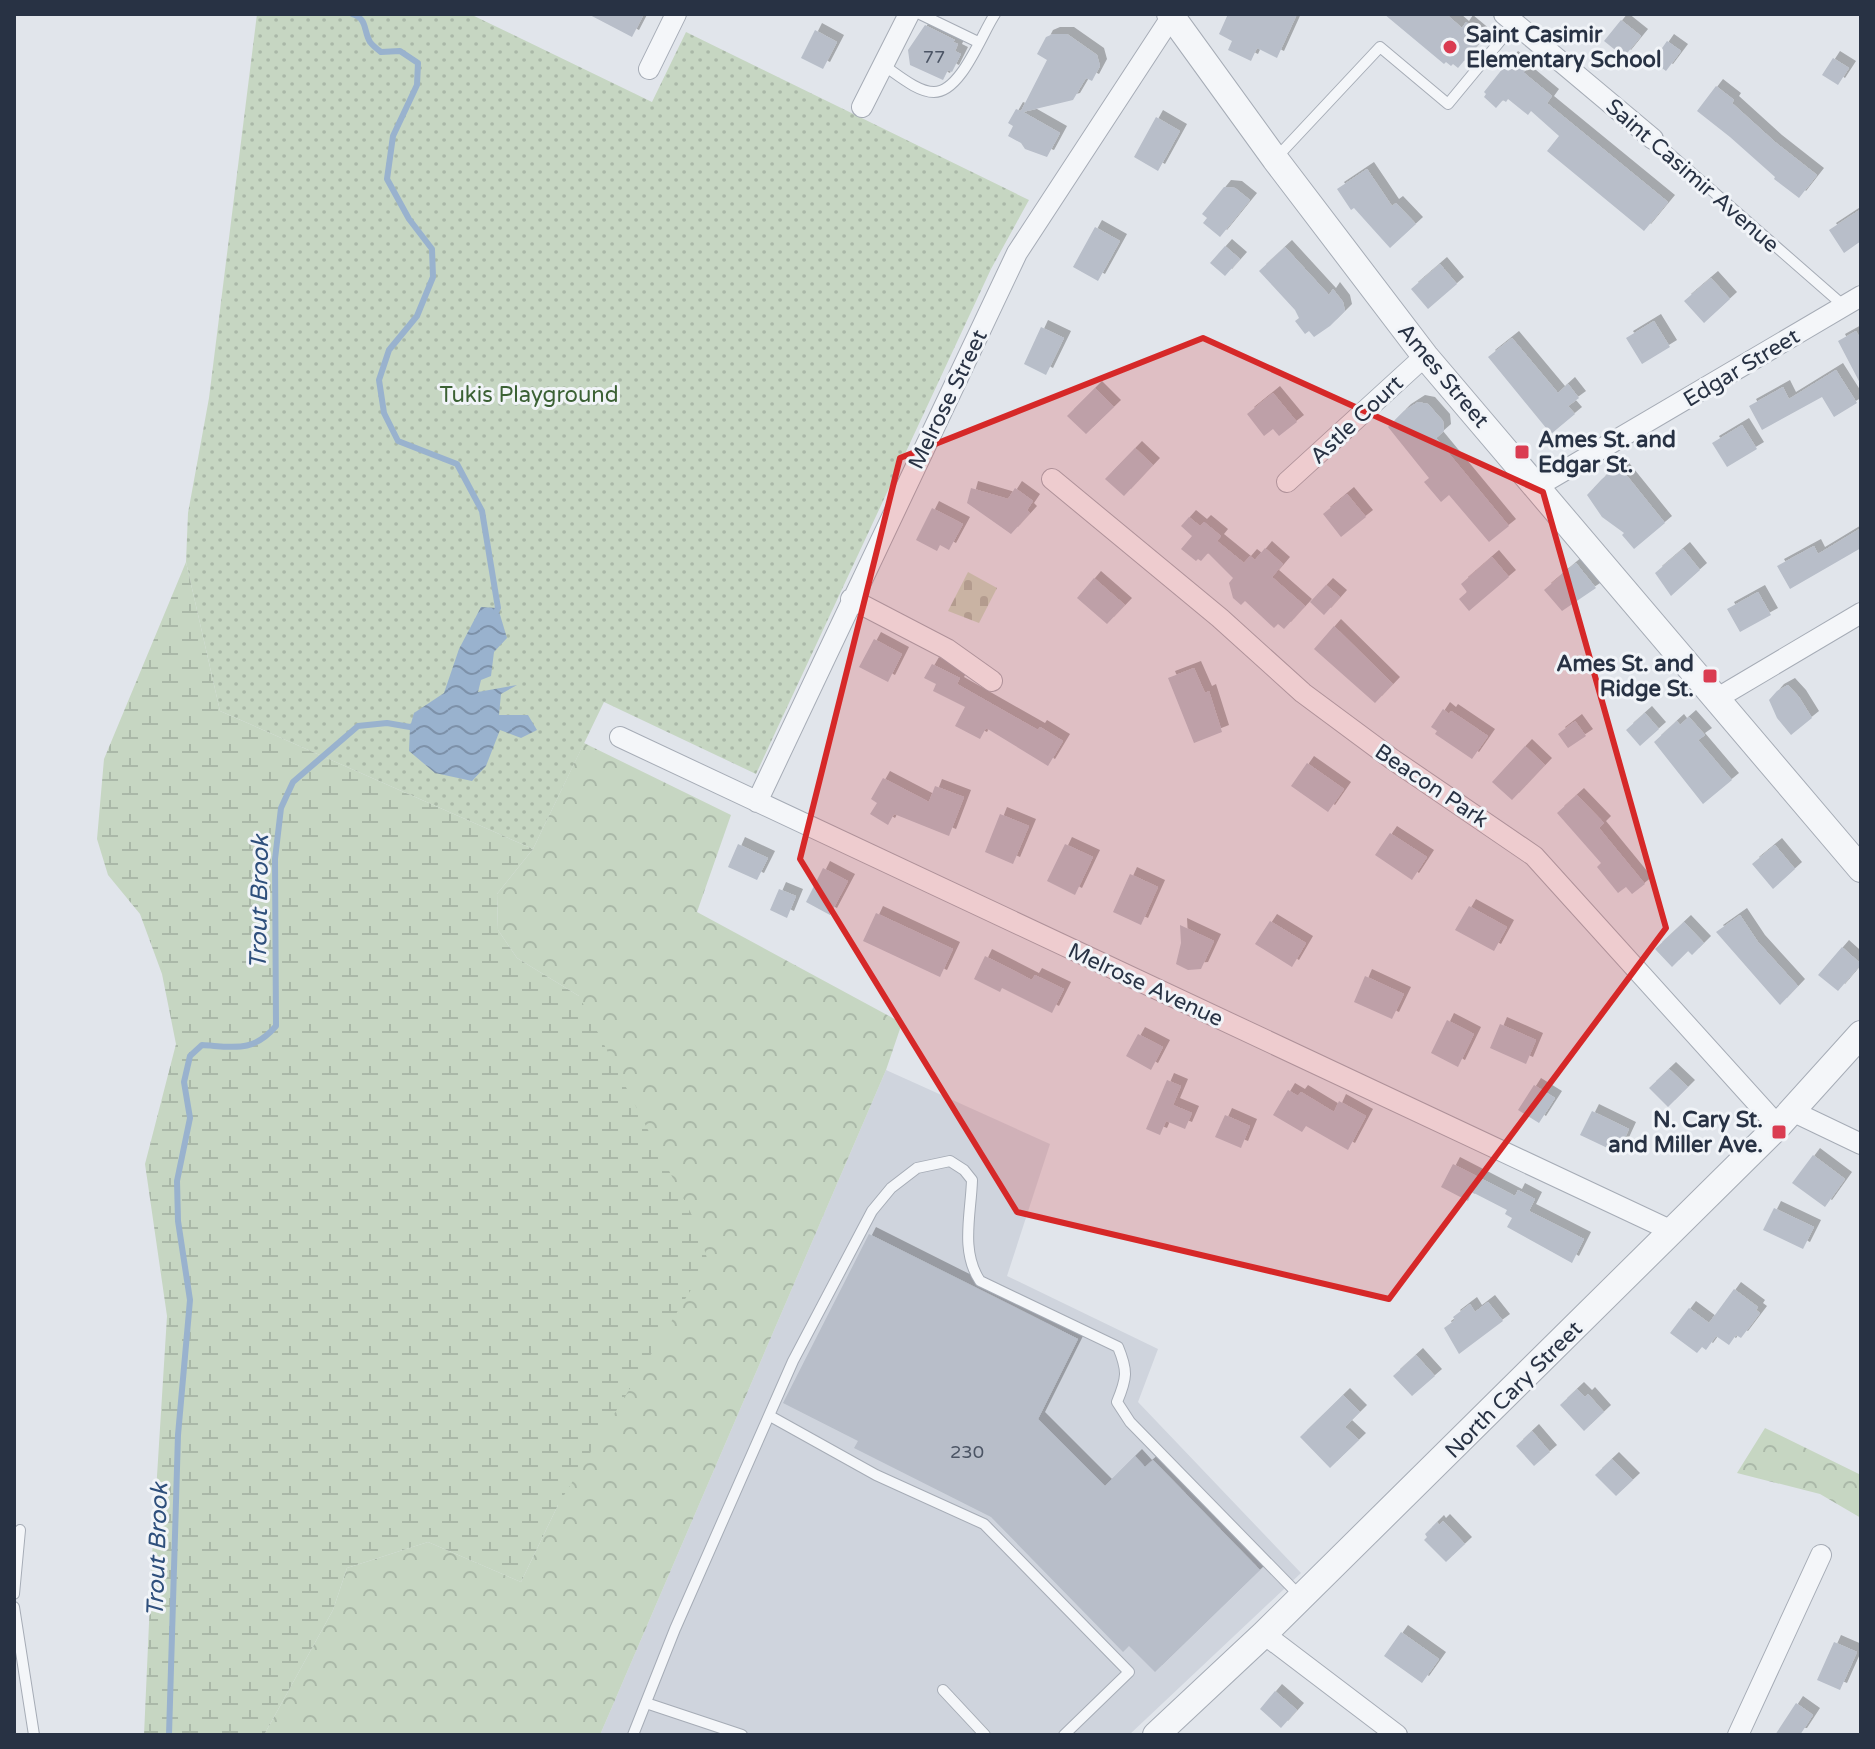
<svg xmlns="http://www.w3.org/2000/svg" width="1875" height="1749" font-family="'Varela Round',sans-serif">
	<defs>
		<pattern id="grass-dots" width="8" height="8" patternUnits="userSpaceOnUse" patternTransform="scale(2)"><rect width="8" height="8" fill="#c6d6c2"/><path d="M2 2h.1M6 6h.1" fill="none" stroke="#aab8a8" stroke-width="1.8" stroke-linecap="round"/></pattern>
		<pattern id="forest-crowns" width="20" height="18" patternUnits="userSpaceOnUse" patternTransform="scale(2)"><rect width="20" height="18" fill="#c6d6c2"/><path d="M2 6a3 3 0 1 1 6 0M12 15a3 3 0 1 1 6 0" fill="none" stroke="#aab8a8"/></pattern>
		<pattern id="wetland-marsh" width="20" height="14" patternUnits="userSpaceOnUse" patternTransform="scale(2)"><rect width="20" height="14" fill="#c6d6c2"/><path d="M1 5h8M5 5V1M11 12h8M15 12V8" fill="none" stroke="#aab8a8"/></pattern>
		<pattern id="cemetery-stones" width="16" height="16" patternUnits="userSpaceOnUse" patternTransform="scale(2)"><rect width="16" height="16" fill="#c6d6c2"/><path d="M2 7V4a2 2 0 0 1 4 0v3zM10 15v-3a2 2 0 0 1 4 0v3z" fill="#aab8a8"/></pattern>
		<pattern id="water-waves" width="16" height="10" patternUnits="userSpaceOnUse" patternTransform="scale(2)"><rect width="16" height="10" fill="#99b2ce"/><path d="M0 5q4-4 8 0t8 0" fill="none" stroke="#7d91a9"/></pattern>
		<filter id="shadow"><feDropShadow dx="7" dy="-7" stdDeviation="0" flood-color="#0004"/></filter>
	</defs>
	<rect width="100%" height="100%" fill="#e1e5eb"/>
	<path fill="#cfd4dd" d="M886,1070L1050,1144L1007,1276L1158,1349L1138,1402L1301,1573L1129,1735H600Z"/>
	<path fill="url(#grass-dots)" d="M257,14H470L652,102L686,32L1029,200L991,269L756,774L604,702L533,849L220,711L186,562L188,513L209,398Z"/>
	<path fill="url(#forest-crowns)" d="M584,743L731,815L697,912L902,1023L886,1070L600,1735H264L333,1610L347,1568L428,1542L521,1582L558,1505L579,996L517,958L498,930L497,894L533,849Z
		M1765,1428L1861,1475V1518L1820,1494L1737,1473Z"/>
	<path fill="url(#wetland-marsh)" d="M186,562L220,711L533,849L497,894L498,930L517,958L579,996L698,1227L708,1262L558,1505L521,1582L428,1542L347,1568L333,1610L264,1735H144L152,1556L167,1316L145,1164L176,1044L162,974L140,914L108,875L97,839L104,759Z"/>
	<path fill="url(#cemetery-stones)" d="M968,572L997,588L979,623L948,611Z"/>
	<path fill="url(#water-waves)" d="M481,607L498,608L507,638L494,652L491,676L481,680L478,692L517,685L501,694L499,715H528L537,730L521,738L500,730L486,766L472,781L435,773L409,751L410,727L414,713L444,693L459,649Z"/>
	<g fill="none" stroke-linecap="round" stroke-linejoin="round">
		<path stroke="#99b2ce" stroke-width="6" d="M352,14C368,19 363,30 370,42C373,46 377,49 381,52L400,51L418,63L417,85L393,136L387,179L409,219L432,249L433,277L417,316L389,350L379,380L384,413L398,441L457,464L482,511L498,608L496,612
			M169,1735L178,1435L190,1300L178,1221L177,1181L190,1118L184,1082L190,1056L202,1045C234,1047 253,1053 276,1026L275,859L281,808L293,782L358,726L387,723L410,727L415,725"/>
	</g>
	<path fill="#b8bec9" filter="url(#shadow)" d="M588,14H644L632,37Z
		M1228,14H1297L1277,58L1257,48L1251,61L1228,50L1232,41L1219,34Z
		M1384,14H1446L1462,28L1466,22L1484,37L1458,68L1453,64L1451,66L1446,62L1444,64Z
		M1621,20L1641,36L1624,57L1604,41Z
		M925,25L955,40L953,42L958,44L955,51L961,54L952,72L948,70L943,80L910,65L908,50Z
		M815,30L837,42L823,69L801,58Z
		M1053,34H1067L1097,55L1100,66L1092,81L1086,78L1073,100L1023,112L1060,133L1047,157L1025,149L1021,143L1008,136L1013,126L1008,123L1016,109L1021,111L1047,60L1037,54L1046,37Z
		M1667,41L1681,51L1666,71L1653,61Z
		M1511,58L1526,70L1523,72L1552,96L1547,103L1668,202L1644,231L1547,151L1559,136L1531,111L1528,115L1508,99L1506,102L1503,100L1496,108L1484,97L1486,94L1484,92Z
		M1833,58L1849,68L1838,85L1822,75Z
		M1716,86L1734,100L1732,103L1775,142L1817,175L1799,198L1774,179L1775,177L1730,137L1697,111Z
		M1156,117L1180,131L1158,171L1134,157Z
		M1367,169L1392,206L1396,203L1416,224L1390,248L1354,208L1351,210L1337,189Z
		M1224,187L1235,188L1250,200L1220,237L1203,223L1207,218L1202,214Z
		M1861,209V241L1844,253L1829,230Z
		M1095,227L1120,241L1098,281L1073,267Z
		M1225,246L1240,259L1225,276L1210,263Z
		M1285,247L1329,295L1333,289L1343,302L1345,311L1330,326L1314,337L1309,331L1305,334L1295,321L1299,318L1295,310L1259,271Z
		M1440,264L1457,284L1428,309L1411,289Z
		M1711,278L1730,299L1704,323L1684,301Z
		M1654,321L1670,347L1642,364L1626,338Z
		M1041,327L1064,338L1046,375L1024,364Z
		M1856,331L1861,340V385L1838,341Z
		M1512,338L1558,393L1568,384L1579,398L1568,406L1575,414L1551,434L1488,357Z
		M1836,370L1857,403L1834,417L1822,397L1762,430L1749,406L1783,387L1789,399Z
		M1095,388L1114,407L1086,434L1067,416Z
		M1273,393L1297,422L1279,436L1273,429L1264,436L1247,414Z
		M1418,402L1428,404L1443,421L1444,431L1436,438L1509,526L1489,542L1449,495L1441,502L1424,482L1429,478L1388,427L1404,411Z
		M1742,425L1757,449L1727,467L1712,443Z
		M1135,448L1153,465L1124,496L1105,479Z
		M1619,466L1665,523L1634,549L1622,535L1624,533L1602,517L1587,495L1602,479Z
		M971,488L1008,499L1015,488L1033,501L1027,510L1030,513L1011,534L967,503Z
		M1347,494L1366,517L1341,537L1323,514Z
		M932,508L963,524L949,550L940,545L937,551L916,540Z
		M1189,517L1200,526L1204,522L1221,536L1217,541L1244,563L1250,556L1255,560L1265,548L1283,564L1272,577L1305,606L1284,629L1278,624L1274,628L1245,601L1241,605L1233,598L1229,583L1233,578L1208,553L1201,561L1198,559L1196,561L1181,549L1192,536L1181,526Z
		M1861,528V548L1790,589L1777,566L1814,546L1818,554Z
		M1683,549L1700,570L1671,596L1655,573Z
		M1492,557L1509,577L1469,611L1459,599L1467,592L1461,584Z
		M1576,563L1596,588L1562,611L1544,590Z
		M1094,578L1125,605L1107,624L1077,598Z
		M1326,585L1340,597L1324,615L1310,602Z
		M1758,592L1771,615L1740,632L1727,609Z
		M1334,626L1393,684L1375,703L1314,649Z
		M874,639L902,654L888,682L859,667Z
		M932,664L960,678L957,684L1038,730L1040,727L1063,741L1048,766L986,728L980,739L955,726L965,707L933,691L936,684L924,678Z
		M1194,668L1205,693L1209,691L1222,732L1194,743L1168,678Z
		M1788,685L1799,697L1812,718L1791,735L1777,718L1769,700L1777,691Z
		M1443,709L1449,714L1451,711L1488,736L1472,759L1435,734L1437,731L1431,727Z
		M1645,713L1659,729L1640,746L1626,730Z
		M1689,717L1705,735L1698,740L1732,780L1703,804L1654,742L1677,721L1680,725Z
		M1575,721L1586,736L1568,748L1558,734Z
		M1525,746L1545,765L1512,800L1492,782Z
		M1307,763L1344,789L1328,812L1291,786Z
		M883,778L929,802L935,786L964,797L949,836L894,814L888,825L870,814L877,803L871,799Z
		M1577,795L1604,823L1599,828L1645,884L1632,894L1626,887L1618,893L1597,867L1601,863L1557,813Z
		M1000,814L1029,826L1013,864L985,852Z
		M1390,833L1427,857L1412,880L1375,855Z
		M738,844L768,858L757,880L728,867Z
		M1065,844L1093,857L1075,895L1047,881Z
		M1775,845L1795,869L1773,889L1752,864Z
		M823,868L848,881L830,915L806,902Z
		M1130,874L1158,887L1141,925L1113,912Z
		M779,889L796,896L787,918L770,910Z
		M1469,906L1507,927L1494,951L1455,930Z
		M876,913L953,949L940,977L863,941Z
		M1740,915L1758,942L1798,986L1780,1005L1716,932Z
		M1270,921L1306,943L1292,967L1255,944Z
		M1684,922L1704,943L1692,955L1688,951L1672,967L1655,949Z
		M1180,925L1214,941L1201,969L1188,970L1176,964L1181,943Z
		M1842,947L1861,964L1838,991L1818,975Z
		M985,956L1032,980L1035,975L1064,989L1052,1013L1002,988L1000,992L974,979Z
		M1365,976L1404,994L1392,1019L1354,1002Z
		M1447,1020L1474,1034L1458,1067L1431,1053Z
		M1500,1024L1536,1040L1526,1064L1490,1048Z
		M1138,1034L1163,1047L1151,1070L1126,1056Z
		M1669,1069L1688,1087L1668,1107L1649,1088Z
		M1167,1080L1181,1086L1173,1105L1192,1113L1185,1129L1166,1121L1160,1135L1146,1129Z
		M1534,1085L1555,1098L1539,1123L1518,1110Z
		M1288,1090L1298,1096L1301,1092L1334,1112L1339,1101L1366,1116L1348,1150L1306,1126L1302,1132L1273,1115Z
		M1592,1111L1629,1129L1618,1153L1580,1135Z
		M1225,1115L1250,1126L1241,1148L1215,1137Z
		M1813,1155L1845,1179L1825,1207L1792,1183Z
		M1453,1164L1515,1196L1518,1190L1535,1199L1529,1211L1584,1239L1572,1263L1507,1227L1512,1218L1505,1214L1507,1210L1472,1192L1468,1201L1441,1187Z
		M1774,1208L1814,1227L1803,1249L1763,1230Z
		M869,1234L1078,1339L1038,1419L1105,1486L1135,1456L1145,1467L1153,1460L1260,1570L1155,1672L1129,1646L1123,1652L991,1517L854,1448L858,1441L783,1403Z
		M1734,1289L1758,1307L1756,1310L1760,1313L1741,1338L1736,1335L1729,1345L1716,1336L1706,1350L1702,1347L1697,1353L1670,1333L1689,1308L1709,1323Z
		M1488,1302L1503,1321L1459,1354L1444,1328L1455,1320L1453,1317L1470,1304L1475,1312Z
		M1416,1355L1435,1376L1412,1396L1393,1376Z
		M1577,1389L1585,1397L1588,1394L1604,1412L1584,1431L1560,1405Z
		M1343,1395L1360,1412L1345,1427L1359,1440L1330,1468L1300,1437Z
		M1532,1431L1550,1452L1534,1466L1516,1446Z
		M1612,1459L1633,1480L1616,1496L1595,1475Z
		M1443,1521L1465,1544L1446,1562L1424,1540L1427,1537L1425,1534L1437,1522L1439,1525Z
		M1401,1632L1439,1659L1422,1683L1384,1656Z
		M1834,1642L1857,1652L1840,1690L1817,1680Z
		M1275,1691L1297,1710L1281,1728L1260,1709Z
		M1796,1703L1813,1715L1800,1735H1775Z"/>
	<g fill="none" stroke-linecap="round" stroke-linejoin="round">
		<defs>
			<path id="service" d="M920,14L978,42
				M883,65C897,74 917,92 934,92C961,92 981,35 995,14
				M1653,139L1844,306
				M1277,157L1380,47L1448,104L1515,23
				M770,1416L876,1475L984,1524L1129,1672L1064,1735
				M14,1594L20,1530
				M14,1607L34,1735
				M943,1690L985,1735
				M646,1703L742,1735
				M633,1735L675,1629L793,1361L872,1211L891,1188L917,1168L950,1161L964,1170L972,1180C971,1214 960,1251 980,1281L1118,1347C1128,1371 1127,1378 1117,1402L1130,1422L1301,1597"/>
			<path id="minor" d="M1504,14L1653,139
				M649,69L676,14
				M862,107L909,14
				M1052,479L1220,618L1303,693L1392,759L1534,856L1778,1126
				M1287,482L1425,356
				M1538,486L1861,296
				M851,599L947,649L992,681
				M1716,699L1861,613
				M620,737L1672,1231
				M757,802L1017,253L1172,16
				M1792,1111L1861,1144
				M1264,1634L1397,1735
				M1738,1735L1821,1555"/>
			<path id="tertiary" d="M1170,14L1275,159L1425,356L1861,869
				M1156,1735L1264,1634L1778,1126L1861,1034"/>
		</defs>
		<use href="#service" stroke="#a6acb6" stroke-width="12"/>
		<use href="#minor" stroke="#a6acb6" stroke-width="22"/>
		<use href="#tertiary" stroke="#a6acb6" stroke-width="28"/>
		<use href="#service" stroke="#f4f6f9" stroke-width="10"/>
		<use href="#minor" stroke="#f4f6f9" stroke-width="20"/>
		<use href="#tertiary" stroke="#f4f6f9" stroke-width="26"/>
	</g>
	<path fill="#d62828" fill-opacity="0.2" stroke="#d62828" stroke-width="6" stroke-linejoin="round" d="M1203,338L1543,492L1666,928L1389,1299L1017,1212L800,859L900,458Z"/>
	<g fill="#da3c51" stroke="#f1f4f8" stroke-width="3">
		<circle cx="1450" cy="47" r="8"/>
		<rect x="1514" y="444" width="16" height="16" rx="4"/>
		<rect x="1702" y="668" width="16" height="16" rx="4"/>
		<rect x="1771" y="1124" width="16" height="16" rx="4"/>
	</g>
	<g text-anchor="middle" stroke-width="6" stroke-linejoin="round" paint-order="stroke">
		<g font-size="18" fill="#4c5565">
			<text x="934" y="63">77</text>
			<text x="967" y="1458">230</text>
		</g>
		<g font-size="22" font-weight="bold" fill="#283244" stroke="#f1f4f8" text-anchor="start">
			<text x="1466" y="42">Saint Casimir<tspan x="1466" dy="25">Elementary School</tspan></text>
			<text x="1538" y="447">Ames St. and<tspan x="1538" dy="25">Edgar St.</tspan></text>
			<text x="1694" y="671" text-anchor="end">Ames St. and<tspan x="1694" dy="25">Ridge St.</tspan></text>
			<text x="1763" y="1127" text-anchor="end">N. Cary St.<tspan x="1763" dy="25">and Miller Ave.</tspan></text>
		</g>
		<g font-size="22" fill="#283244" stroke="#f1f4f8">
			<text transform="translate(1693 175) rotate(41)" y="8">Saint Casimir Avenue</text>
			<text transform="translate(1741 367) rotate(-31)" y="8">Edgar Street</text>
			<text transform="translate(1444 375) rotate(50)" y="8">Ames Street</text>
			<text transform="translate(947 399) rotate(-64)" y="8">Melrose Street</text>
			<text transform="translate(1356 419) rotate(-43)" y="8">Astle Court</text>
			<text transform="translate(1432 785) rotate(34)" y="8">Beacon Park</text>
			<text transform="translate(1146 984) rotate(25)" y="8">Melrose Avenue</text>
			<text transform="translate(1513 1389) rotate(-45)" y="8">North Cary Street</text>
		</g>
		<g font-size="22" fill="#3b6134" stroke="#f1f4f8">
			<text x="529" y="402">Tukis Playground</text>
		</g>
		<g font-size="24" font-style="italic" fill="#2e4f7c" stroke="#f1f4f8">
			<text transform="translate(259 902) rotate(-89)" y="8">Trout Brook</text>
			<text transform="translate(157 1550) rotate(-88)" y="8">Trout Brook</text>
		</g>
	</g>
	<rect width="1875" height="1749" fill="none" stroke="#283244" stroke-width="32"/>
</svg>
